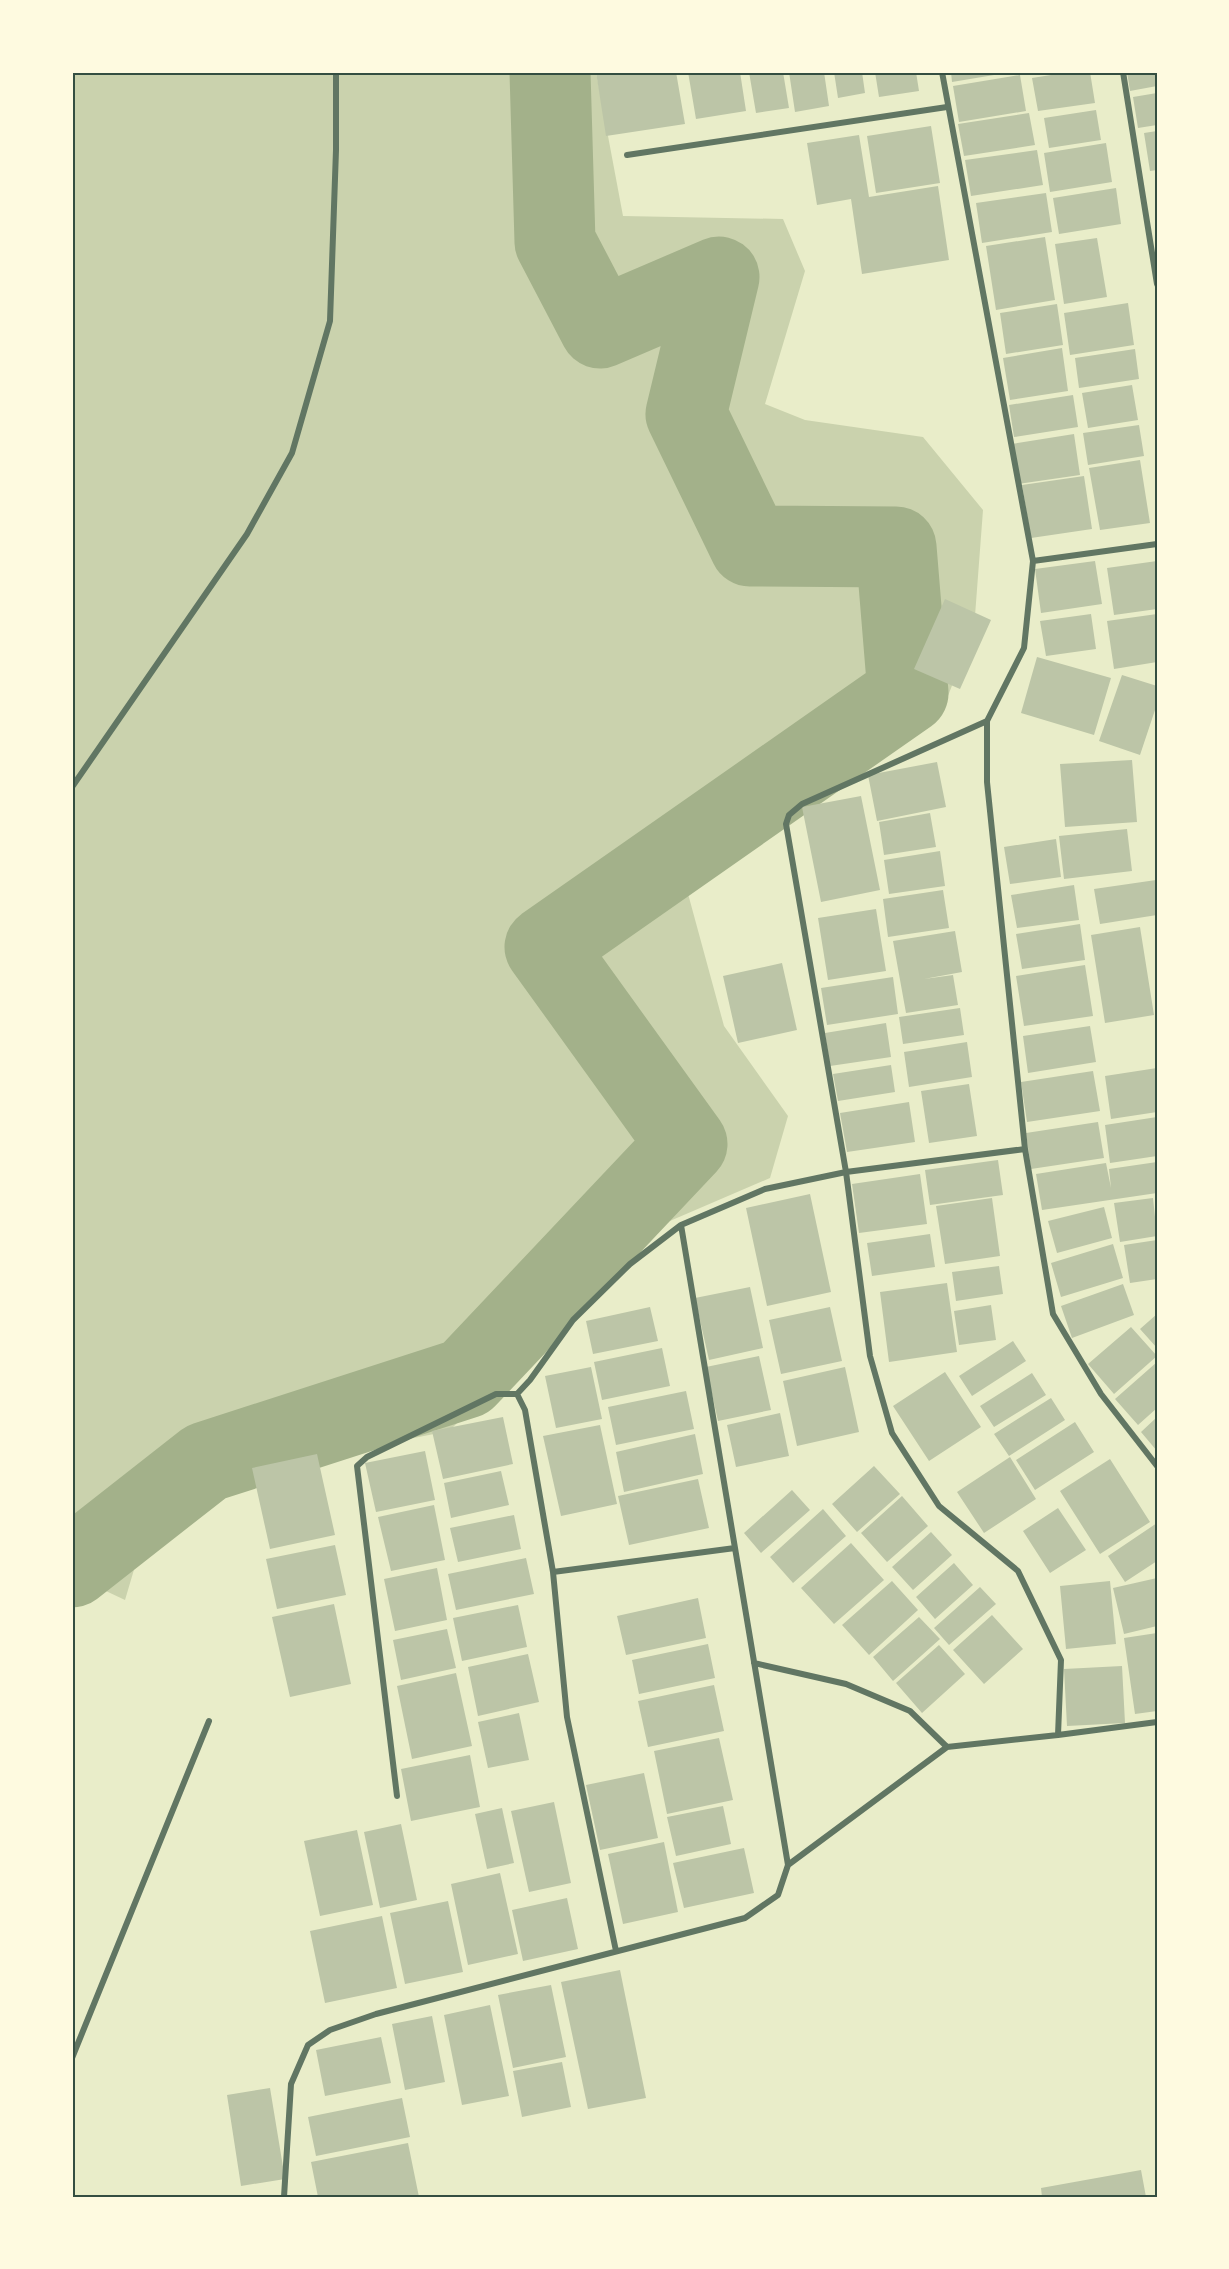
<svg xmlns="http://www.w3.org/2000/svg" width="1229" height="2269" font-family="Ubuntu,sans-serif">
	<rect width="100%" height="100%" fill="#e9edc9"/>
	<path fill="#cad2ad" d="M72,72H596L623,216L783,219L805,271L765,404L805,420L923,437L983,510L974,629L946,701L678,857L724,1026L788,1116L770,1178L621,1242L509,1372L449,1431L263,1468L141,1546L125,1600L72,1575Z"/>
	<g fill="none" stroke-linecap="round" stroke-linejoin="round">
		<path stroke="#a3b18a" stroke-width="81" d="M72,1567L206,1462L466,1378L687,1144L545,947L908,693L896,547L750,546L686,414L719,277L600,328L555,242L550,72"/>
	</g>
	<path fill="#bcc5a7" d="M596,72H676L685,124L606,136Z
		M688,72H740L746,111L696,119Z
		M749,72H783L789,108L756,113Z
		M789,72H824L829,106L795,112Z
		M834,72H862L865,93L838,98Z
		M875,72H916L919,91L879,97Z
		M951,72H1006V73L952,82Z
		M1070,72H1090L1095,103L1038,111L1032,78Z
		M1127,72H1157V86L1130,91Z
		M1020,75L1026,111L959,122L953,86Z
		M1157,93V125L1138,128L1133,97Z
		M1096,110L1101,140L1049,148L1044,118Z
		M1029,113L1035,145L964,156L958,124Z
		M931,126L940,183L876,193L867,136Z
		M1157,131V170L1150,171L1144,133Z
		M859,135L869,197L938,186L949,260L862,274L851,199L817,205L807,143Z
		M1106,143L1112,182L1050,192L1044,153Z
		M1037,150L1043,185L971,196L965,160Z
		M1116,188L1121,224L1059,234L1053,198Z
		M1046,193L1052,232L982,243L976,203Z
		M1045,237L1055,300L996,310L986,246Z
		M1097,238L1107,297L1064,304L1055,244Z
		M1128,303L1134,345L1070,355L1064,313Z
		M1057,304L1063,345L1006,354L1000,313Z
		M1062,348L1068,391L1010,400L1003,358Z
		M1135,349L1139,379L1079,388L1075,358Z
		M1132,385L1138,420L1088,428L1082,393Z
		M1073,395L1078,427L1014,437L1009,405Z
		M1139,425L1144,456L1088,465L1083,433Z
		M1074,434L1080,475L1018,484L1012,444Z
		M1140,460L1150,523L1100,530L1089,468Z
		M1084,476L1092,529L1031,538L1022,485Z
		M1095,561L1102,604L1041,613L1035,569Z
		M1157,561V609L1114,615L1107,568Z
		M945,599L991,620L960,689L914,669Z
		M1091,614L1096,649L1046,656L1040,621Z
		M1157,614V662L1114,669L1107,621Z
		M1037,657L1111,678L1094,735L1021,713Z
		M1122,675L1157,686V704L1140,755L1099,741Z
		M1132,760L1137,822L1065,827L1060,764Z
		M937,762L946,807L877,821L868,775Z
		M861,796L880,890L821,902L802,807Z
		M930,813L936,847L884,855L879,822Z
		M1127,829L1132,871L1064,879L1059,836Z
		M1056,839L1061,877L1010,884L1004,847Z
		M940,851L945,886L889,894L884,860Z
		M1156,880L1157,915L1100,924L1094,889Z
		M1074,885L1079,920L1017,928L1011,895Z
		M943,890L949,928L888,937L883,899Z
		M876,909L886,971L828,980L818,918Z
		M1080,924L1085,960L1022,969L1016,934Z
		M1140,927L1154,1015L1105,1023L1091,935Z
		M955,931L962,972L924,979L953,975L958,1005L906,1013L893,941Z
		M782,963L797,1030L738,1043L723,976Z
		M1085,965L1093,1016L1024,1026L1016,976Z
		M893,977L898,1014L827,1025L821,988Z
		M960,1008L964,1035L903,1044L899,1017Z
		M886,1023L891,1057L830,1066L825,1033Z
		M1090,1026L1096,1062L1028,1073L1023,1036Z
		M967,1042L972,1077L909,1087L904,1052Z
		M891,1065L895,1092L838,1101L833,1074Z
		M1157,1068V1112L1111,1119L1105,1076Z
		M1093,1071L1100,1111L1027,1122L1021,1082Z
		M969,1084L977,1136L929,1143L921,1091Z
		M909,1102L915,1142L847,1152L840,1113Z
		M1157,1117V1156L1110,1163L1105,1125Z
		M1098,1122L1104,1158L1031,1169L1026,1133Z
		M998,1160L1003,1195L930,1205L925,1170Z
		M1157,1162V1193L1042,1210L1036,1174L1106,1163L1111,1188L1109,1169Z
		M920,1174L927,1224L859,1233L852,1184Z
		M810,1194L831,1292L767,1306L746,1208Z
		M992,1198L1000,1256L945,1264L936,1206Z
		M1153,1198L1157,1236L1120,1242L1114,1203Z
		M1104,1207L1112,1238L1057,1253L1048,1221Z
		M930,1234L935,1267L872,1276L867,1243Z
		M1157,1240V1279L1130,1283L1124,1245Z
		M1113,1244L1123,1278L1061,1297L1051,1263Z
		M999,1266L1003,1294L956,1301L952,1272Z
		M947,1283L957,1352L889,1362L880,1292Z
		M1123,1284L1134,1315L1072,1338L1061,1306Z
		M750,1287L763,1348L709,1360L695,1298Z
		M991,1305L996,1340L959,1345L954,1311Z
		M650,1307L658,1341L593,1354L586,1321Z
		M830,1307L842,1361L781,1374L769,1320Z
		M1157,1314V1348L1140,1329Z
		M1131,1327L1157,1356L1114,1394L1088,1364Z
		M1013,1341L1026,1361L972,1396L959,1376Z
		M662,1348L670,1386L602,1400L594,1362Z
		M759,1356L771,1410L718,1421L706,1367Z
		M1157,1362V1408L1138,1425L1115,1399Z
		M591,1367L602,1419L556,1428L545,1376Z
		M845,1367L859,1432L797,1446L783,1381Z
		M945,1372L981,1427L929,1461L893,1406Z
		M1032,1373L1046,1395L994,1427L980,1406Z
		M686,1391L694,1429L616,1445L608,1407Z
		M1051,1398L1065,1420L1009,1456L994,1434Z
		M780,1413L789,1456L736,1467L727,1425Z
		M503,1417L513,1464L443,1479L432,1431Z
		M1157,1417V1451L1141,1432Z
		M1075,1422L1094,1452L1035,1490L1016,1460Z
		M600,1425L617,1504L561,1516L543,1436Z
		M695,1434L703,1474L624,1492L616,1452Z
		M425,1451L435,1500L376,1512L365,1463Z
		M317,1454L335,1535L270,1549L252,1468Z
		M1010,1457L1036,1499L984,1533L957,1492Z
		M1110,1459L1150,1522L1100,1554L1060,1491Z
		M874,1466L900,1494L857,1532L832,1504Z
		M501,1471L509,1505L451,1518L444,1483Z
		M698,1479L709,1528L629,1545L618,1496Z
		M792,1490L810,1510L761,1553L744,1533Z
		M902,1496L928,1526L887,1562L861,1533Z
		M434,1505L445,1560L391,1571L378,1517Z
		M1058,1508L1086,1550L1050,1573L1023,1531Z
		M823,1509L846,1536L793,1583L770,1557Z
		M514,1515L521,1549L458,1562L450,1528Z
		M1157,1523V1561L1125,1582L1108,1556Z
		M931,1532L952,1555L913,1590L892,1567Z
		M851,1543L884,1580L834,1624L801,1588Z
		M335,1545L346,1595L277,1609L266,1559Z
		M526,1558L534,1594L456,1610L448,1574Z
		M954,1563L973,1585L935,1619L916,1597Z
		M437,1568L447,1620L395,1631L384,1579Z
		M1157,1578V1626L1124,1634L1113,1588Z
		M892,1581L918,1610L869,1655L842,1625Z
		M1110,1581L1116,1644L1066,1649L1060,1586Z
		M980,1587L996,1604L949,1645L934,1628Z
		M698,1598L706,1638L626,1655L617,1616Z
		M334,1604L351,1684L290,1697L272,1617Z
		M518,1605L527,1647L462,1661L453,1618Z
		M992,1615L1023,1649L984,1684L953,1650Z
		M919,1617L940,1639L893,1681L873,1657Z
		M447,1629L456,1668L401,1680L393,1640Z
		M1157,1633V1711L1135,1714L1124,1638Z
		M708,1644L715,1678L639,1694L632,1660Z
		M939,1645L965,1674L922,1713L896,1683Z
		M528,1654L539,1702L478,1716L468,1667Z
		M1122,1666L1125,1723L1067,1726L1064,1669Z
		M456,1673L472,1746L412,1759L397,1686Z
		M714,1685L724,1731L648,1747L638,1701Z
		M519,1713L529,1760L488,1768L478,1722Z
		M719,1738L733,1800L667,1814L654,1751Z
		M470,1755L480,1807L411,1821L401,1769Z
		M644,1773L658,1838L600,1850L586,1785Z
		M554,1802L571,1883L529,1892L511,1811Z
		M723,1806L731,1844L676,1856L667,1817Z
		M502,1808L514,1863L487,1869L475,1814Z
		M401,1824L417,1900L380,1908L364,1832Z
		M357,1830L373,1905L320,1916L304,1841Z
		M664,1842L678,1912L623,1924L608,1854Z
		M744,1848L754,1893L684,1908L673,1863Z
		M500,1873L518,1954L468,1965L451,1884Z
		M567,1898L578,1949L523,1961L512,1910Z
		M448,1901L463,1972L405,1984L390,1913Z
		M382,1916L397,1988L325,2003L310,1931Z
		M620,1970L646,2098L588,2109L561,1982Z
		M551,1985L566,2057L513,2068L498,1995Z
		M490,2005L509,2096L462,2105L444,2015Z
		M432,2016L445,2082L405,2090L392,2024Z
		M381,2037L391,2083L325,2096L316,2050Z
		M562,2062L571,2107L522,2117L513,2071Z
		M270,2088L285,2179L241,2186L227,2095Z
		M402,2098L410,2137L316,2156L308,2117Z
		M408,2143L419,2197H318L311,2162Z
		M1141,2170L1146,2197H1042L1041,2188Z"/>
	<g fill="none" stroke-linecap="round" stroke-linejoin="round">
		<path stroke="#617663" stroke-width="6" d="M942,72L1033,561
			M1123,72L1157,284
			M627,155L947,107
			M1157,544L1033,561L1024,648L987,721V782L1025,1149L1053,1314L1101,1394L1157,1466
			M72,787L247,534L292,453L330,321L336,150V72
			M517,1394L530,1380L573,1320L630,1264L681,1225L765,1189L846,1172L1025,1149
			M553,1572L735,1548
			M754,1663L846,1684L910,1711L947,1747L1058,1735L1061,1660L1018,1571L939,1506L892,1433L870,1356L846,1172L786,824L789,815L802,804L987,721
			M1058,1735L1157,1722
			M397,1796L357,1466L367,1457L496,1394H517L525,1410L553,1572L567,1717L616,1951
			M788,1865L947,1747
			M72,2058L209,1721
			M284,2197L291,2084L308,2045L330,2030L376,2014L745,1918L778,1895L788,1865L681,1225"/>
	</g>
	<rect width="1229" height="2269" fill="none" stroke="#fefae0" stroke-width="147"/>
	<rect x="74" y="74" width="1082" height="2122" fill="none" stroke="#344e41" stroke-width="2"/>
</svg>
